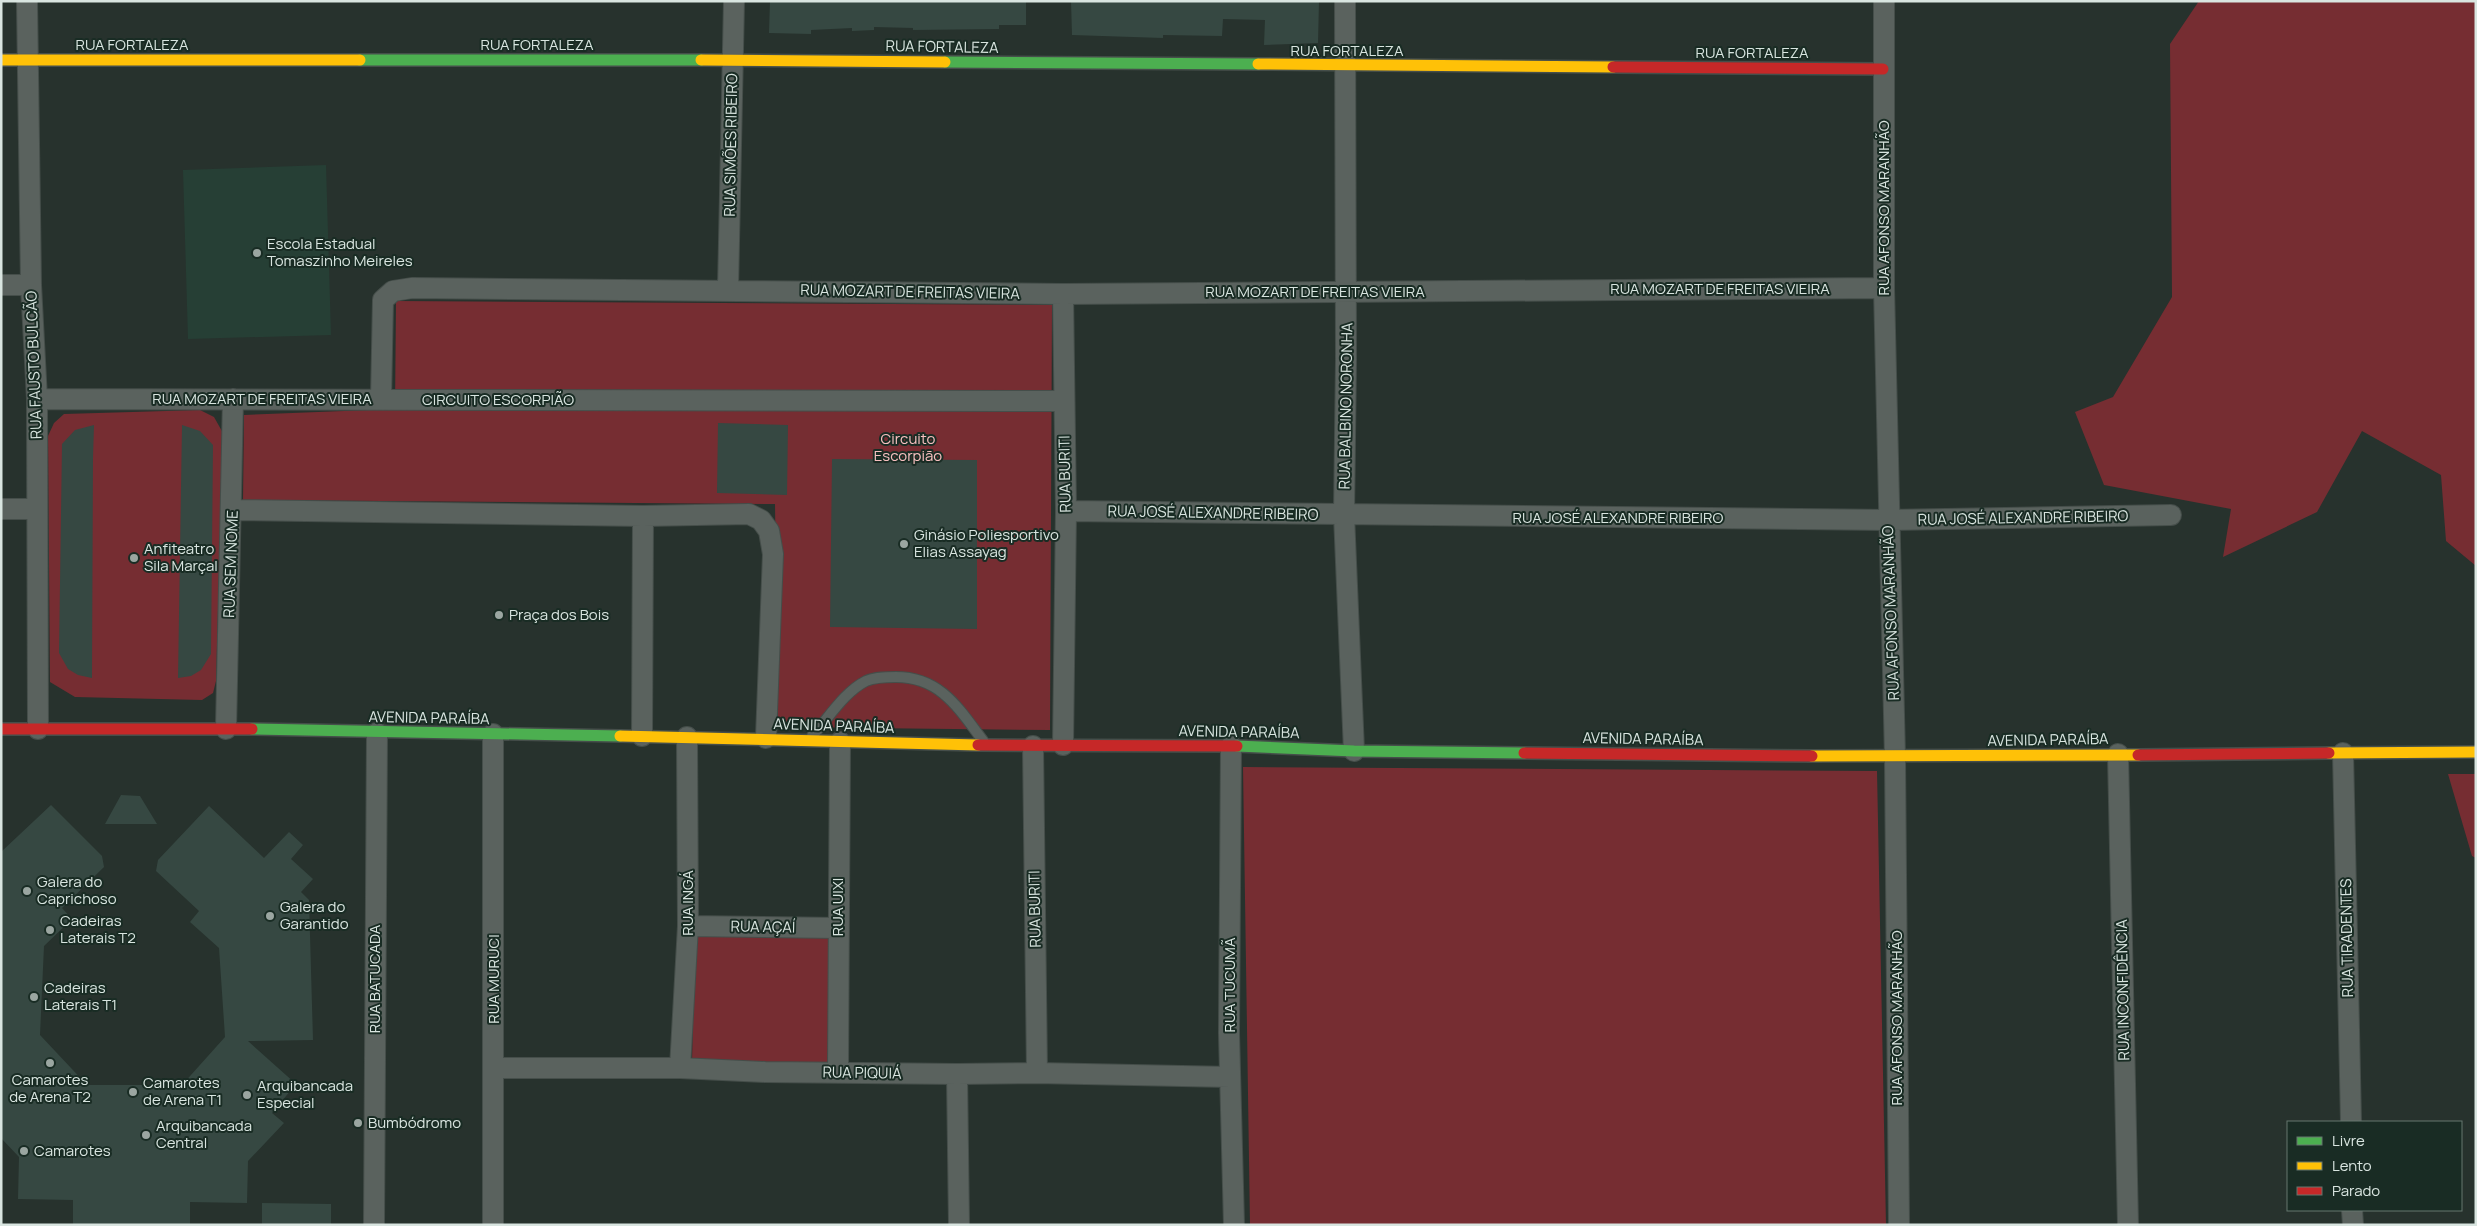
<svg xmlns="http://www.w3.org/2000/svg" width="2477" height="1226" font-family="Manrope,sans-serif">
	<rect width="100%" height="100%" fill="#27322d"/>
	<path fill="#263f35" d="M326,165L331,335L188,339L183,170Z"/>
	<path fill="#762d32" d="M2199,1H2476V566L2446,541L2441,475L2362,431L2317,512L2223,557L2231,509L2104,485L2075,412L2113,397L2172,297L2170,44Z
		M396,301L1052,305L1050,730L778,727L775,504L243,500L244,415L395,409Z
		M200,410L214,417L223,433L216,681L213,693L202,700L75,697L50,682L48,436L54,423L64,414Z
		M1243,767L1877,771L1886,1225H1250Z
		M2448,774H2476V858L2472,856Z
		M834,932L831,1066L692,1062L695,935Z"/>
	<path fill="#364842" d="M770,1H1026V25H999V29L913,30V28L874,27V30L852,31V28L811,30V34L769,33Z
		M1071,1H1319L1318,43L1264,45L1265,20L1223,19L1222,36L1163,35V38L1072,35Z
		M718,423L788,425L787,495L717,493Z
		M94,425L93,458L92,678L78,675L68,669L59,653L62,444L75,430Z
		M182,425L200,431L213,445L211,654L201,670L191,676L178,678Z
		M832,459L977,460V629L830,627Z
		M121,795L140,796L157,824H105Z
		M51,805L102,856L104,867L62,908L72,919L44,946L40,1035L87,1085H182L225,1037L219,948L190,922L199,911L156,871L158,860L209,806L264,858L289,832L303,845L291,859L313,879L301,892L309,900L313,1040L248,1041L296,1084L272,1113L284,1123L248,1161L247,1203L190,1202V1225L73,1224V1200L18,1199L19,1157L1,1138V852Z
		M262,1203L331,1204V1225H262Z"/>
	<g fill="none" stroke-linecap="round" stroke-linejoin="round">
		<defs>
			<path id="lane" d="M812,736C828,719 844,692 866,681C875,677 886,677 896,677C941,677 959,709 984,742"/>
			<path id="street" d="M27,1L31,285L37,399L38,729
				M1345,1L1346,360L1344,515L1354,751
				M1884,1V288L1895,757L1899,1225
				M1,285H31
				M728,290L734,1
				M37,399L1064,401
				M381,399L383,300L393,291L412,288L1063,294L1884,288
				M1,509H37
				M232,510L643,516L749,514L761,520L769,531L773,554L766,738
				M1066,511L1888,520L2171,515
				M226,729L233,399
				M642,736L643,516
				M1063,745L1066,511L1063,294
				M1033,746L1037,1073
				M1231,746L1229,1033L1234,1225
				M2343,753L2351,1122
				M2118,754L2128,1225
				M688,926L838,928
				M494,1068H680L765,1072L957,1074L1037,1073L1230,1077
				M680,1068L688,926L687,737
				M838,1072L840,742
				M957,1074L959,1225
				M2352,1210L2353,1225
				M374,1225L377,733
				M493,1225V734"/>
			<path id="fast" d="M360,60H701
				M945,62L1258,64
				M252,729L620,736
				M1237,746L1354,751L1524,753"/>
			<path id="slow" d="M1,60H360
				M701,60L945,62
				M1258,64L1613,67
				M620,736L978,745
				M2329,753L2476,752
				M1812,756L2138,755"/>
			<path id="jam" d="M1613,67L1883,69
				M1,729H252
				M978,745L1237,746
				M1524,753L1812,756
				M2138,755L2329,753"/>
		</defs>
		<use href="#lane" stroke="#454e4a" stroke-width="12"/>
		<use href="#street" stroke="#454e4a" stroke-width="22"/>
		<use href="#fast" stroke="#454e4a" stroke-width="14"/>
		<use href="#slow" stroke="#454e4a" stroke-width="14"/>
		<use href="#jam" stroke="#454e4a" stroke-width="14"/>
		<use href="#lane" stroke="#5a625e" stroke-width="10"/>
		<use href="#street" stroke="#5a625e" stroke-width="20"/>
		<use href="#fast" stroke="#4caf50" stroke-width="11"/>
		<use href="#slow" stroke="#ffc107" stroke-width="11"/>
		<use href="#jam" stroke="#c62828" stroke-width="11"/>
	</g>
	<g fill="#9ba6a1" stroke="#192c24" stroke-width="2">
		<circle cx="257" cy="253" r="5"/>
		<circle cx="904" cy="544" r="5"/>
		<circle cx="134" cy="558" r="5"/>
		<circle cx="499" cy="615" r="5"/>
		<circle cx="27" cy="891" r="5"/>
		<circle cx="270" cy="916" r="5"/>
		<circle cx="50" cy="930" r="5"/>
		<circle cx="34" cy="997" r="5"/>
		<circle cx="50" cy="1063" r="5"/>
		<circle cx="133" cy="1092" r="5"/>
		<circle cx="247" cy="1095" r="5"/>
		<circle cx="358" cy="1123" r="5"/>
		<circle cx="146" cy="1135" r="5"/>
		<circle cx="24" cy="1151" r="5"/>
	</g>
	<g text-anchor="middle" stroke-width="4" stroke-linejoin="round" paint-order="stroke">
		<g font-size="15" fill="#d9e5e0" stroke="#192c24">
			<text x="132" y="50">RUA FORTALEZA</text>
			<text x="537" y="50">RUA FORTALEZA</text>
			<text transform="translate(942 47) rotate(1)" y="5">RUA FORTALEZA</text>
			<text x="1347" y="56">RUA FORTALEZA</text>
			<text x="1752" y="58">RUA FORTALEZA</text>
			<text transform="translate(731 145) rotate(-89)" y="5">RUA SIMÕES RIBEIRO</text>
			<text transform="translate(1884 208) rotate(-90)" y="5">RUA AFONSO MARANHÃO</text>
			<text x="1720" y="294">RUA MOZART DE FREITAS VIEIRA</text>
			<text transform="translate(910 292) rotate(1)" y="5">RUA MOZART DE FREITAS VIEIRA</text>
			<text x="1315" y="297">RUA MOZART DE FREITAS VIEIRA</text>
			<text transform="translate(34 365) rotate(-92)" y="5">RUA FAUSTO BULCÃO</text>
			<text x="262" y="404">RUA MOZART DE FREITAS VIEIRA</text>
			<text x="498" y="405">CIRCUITO ESCORPIÃO</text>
			<text transform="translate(1346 406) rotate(-89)" y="5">RUA BALBINO NORONHA</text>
			<text transform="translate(1065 474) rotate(-91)" y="5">RUA BURITI</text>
			<text transform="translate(1213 513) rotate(1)" y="5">RUA JOSÉ ALEXANDRE RIBEIRO</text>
			<text x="1618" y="523">RUA JOSÉ ALEXANDRE RIBEIRO</text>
			<text transform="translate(2023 518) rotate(-1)" y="5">RUA JOSÉ ALEXANDRE RIBEIRO</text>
			<text transform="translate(231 564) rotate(-88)" y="5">RUA SEM NOME</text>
			<text transform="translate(1891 613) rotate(-92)" y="5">RUA AFONSO MARANHÃO</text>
			<text transform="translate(429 718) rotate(1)" y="5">AVENIDA PARAÍBA</text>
			<text transform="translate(834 726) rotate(2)" y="5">AVENIDA PARAÍBA</text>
			<text transform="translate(1239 732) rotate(1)" y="5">AVENIDA PARAÍBA</text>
			<text transform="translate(1643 739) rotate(1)" y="5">AVENIDA PARAÍBA</text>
			<text transform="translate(2048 740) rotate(-1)" y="5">AVENIDA PARAÍBA</text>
			<text transform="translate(688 903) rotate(-90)" y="5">RUA INGÁ</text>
			<text transform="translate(838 907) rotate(-90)" y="5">RUA UIXI</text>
			<text transform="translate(1035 909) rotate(-91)" y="5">RUA BURITI</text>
			<text transform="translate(763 927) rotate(1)" y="5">RUA AÇAÍ</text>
			<text transform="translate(2347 938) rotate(-91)" y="5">RUA TIRADENTES</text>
			<text transform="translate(375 979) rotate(-90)" y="5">RUA BATUCADA</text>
			<text transform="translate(494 979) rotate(-90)" y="5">RUA MURUCI</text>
			<text transform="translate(1230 985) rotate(-90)" y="5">RUA TUCUMÃ</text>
			<text transform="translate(2123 990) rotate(-91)" y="5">RUA INCONFIDÊNCIA</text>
			<text transform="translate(1897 1018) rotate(-90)" y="5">RUA AFONSO MARANHÃO</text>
			<text transform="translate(862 1073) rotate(1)" y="5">RUA PIQUIÁ</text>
		</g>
		<g font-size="15" fill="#d9e5e0" stroke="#192c24" text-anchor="start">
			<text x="267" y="249">Escola Estadual<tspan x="267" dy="17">Tomaszinho Meireles</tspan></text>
			<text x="914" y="540">Ginásio Poliesportivo<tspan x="914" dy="17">Elias Assayag</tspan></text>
			<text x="144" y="554">Anfiteatro<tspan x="144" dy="17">Sila Marçal</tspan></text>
			<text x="509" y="620">Praça dos Bois</text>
			<text x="37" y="887">Galera do<tspan x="37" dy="17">Caprichoso</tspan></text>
			<text x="280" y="912">Galera do<tspan x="280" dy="17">Garantido</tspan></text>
			<text x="60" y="926">Cadeiras<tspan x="60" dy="17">Laterais T2</tspan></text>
			<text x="44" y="993">Cadeiras<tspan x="44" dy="17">Laterais T1</tspan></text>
			<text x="50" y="1085" text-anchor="middle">Camarotes<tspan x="50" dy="17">de Arena T2</tspan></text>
			<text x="143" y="1088">Camarotes<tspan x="143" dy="17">de Arena T1</tspan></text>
			<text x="257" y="1091">Arquibancada<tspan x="257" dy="17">Especial</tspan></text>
			<text x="368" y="1128">Bumbódromo</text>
			<text x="156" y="1131">Arquibancada<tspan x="156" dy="17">Central</tspan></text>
			<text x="34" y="1156">Camarotes</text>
		</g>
		<g font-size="15" fill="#f8c0c0" stroke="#192c24">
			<text x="908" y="444">Circuito<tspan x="908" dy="17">Escorpião</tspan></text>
		</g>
	</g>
	<rect width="2477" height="1226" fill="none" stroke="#d9e5e0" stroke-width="5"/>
	<rect x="2287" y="1121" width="175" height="90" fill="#192c24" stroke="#66766f"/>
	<rect x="2297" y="1137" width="25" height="8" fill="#4caf50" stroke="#66766f"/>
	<text x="2332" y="1146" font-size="15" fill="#d9e5e0">Livre</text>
	<rect x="2297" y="1162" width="25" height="8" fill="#ffc107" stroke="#66766f"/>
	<text x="2332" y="1171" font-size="15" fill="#d9e5e0">Lento</text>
	<rect x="2297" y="1187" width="25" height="8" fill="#c62828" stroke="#66766f"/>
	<text x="2332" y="1196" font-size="15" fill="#d9e5e0">Parado</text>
</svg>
